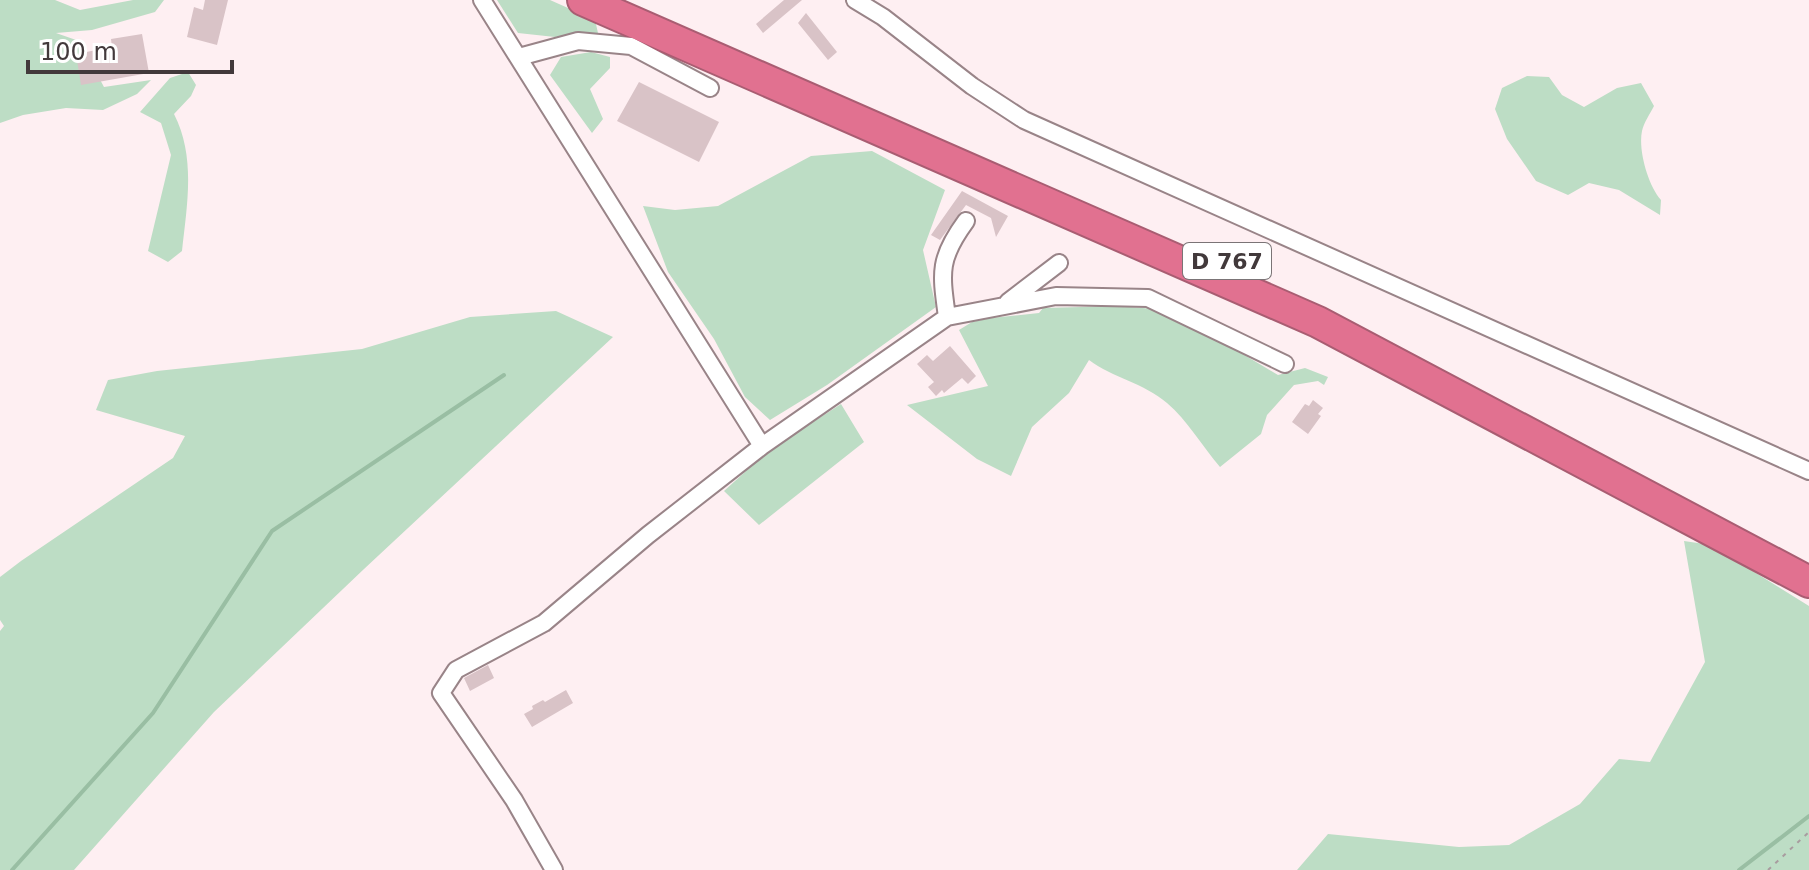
<svg xmlns="http://www.w3.org/2000/svg" width="1809" height="870" font-family="'DejaVu Sans',sans-serif">
	<rect width="100%" height="100%" fill="#feeff2"/>
	<path fill="#bdddc5" d="M0,0H55L80,10L133,0H164L155,12L92,30L56,33L79,41L104,87L151,80L137,94L103,110L66,108L23,115L0,123Z
		M497,0H550L595,20L598,33L555,37L518,33Z
		M591,52L610,57V68L590,89L603,119L592,133L550,75L561,57Z
		M188,72L196,85L191,96L174,114C196,157 187,205 182,251L168,262L148,251L171,155L161,123L140,112L170,78Z
		M1527,76L1549,77L1562,95L1584,107L1617,88L1641,83L1654,106C1650,114 1644,122 1642,131C1638,150 1648,185 1661,200L1660,215L1619,190L1589,183L1568,195L1536,181L1507,139L1495,109L1502,88Z
		M872,151L945,190L923,250L936,307L827,385L770,420L745,397L714,339L668,272L643,206L675,210L718,206L811,156Z
		M1118,306L1155,309L1216,338L1278,375L1305,368L1328,377L1324,385L1318,381L1294,385L1267,415L1261,434L1220,467C1203,447 1187,420 1167,403C1144,383 1113,378 1089,360L1069,393L1032,427L1011,476L977,459L907,405L988,386L959,330L972,322L991,318L1039,313L1043,308Z
		M556,311L613,337L364,569L214,712L74,870H0V631L4,626L0,620V577L21,561L173,458L185,436L96,410L108,380L157,371L362,349L470,317Z
		M841,404L864,442L759,525L724,491L768,451Z
		M1684,541L1711,545L1809,606V870H1297L1328,834L1459,847L1509,845L1580,804L1619,759L1650,762L1705,662Z"/>
	<g fill="none" stroke-linecap="round" stroke-linejoin="round">
		<path stroke="#99bea3" stroke-width="4" d="M12,870L153,713L272,531L504,375
			M1739,870L1809,816"/>
	</g>
	<path fill="#d9c3c7" d="M205,0H228L217,45L187,37L194,7L203,10Z
		M784,0H802L763,33L756,24Z
		M806,13L837,52L828,60L798,23Z
		M142,34L149,73L81,85L76,54L112,47L111,39Z
		M639,82L719,122L699,162L617,121Z
		M962,191L1008,216L996,237L991,218L966,205L940,240L931,235Z
		M950,346L976,376L968,384L962,378L944,393L942,390L936,396L928,387L934,382L917,364L927,355L933,361Z
		M1313,400L1323,408L1318,414L1321,416L1308,434L1292,422L1305,404L1309,406Z
		M488,665L494,678L470,691L464,678Z
		M566,690L573,703L532,727L524,714L533,709L532,706L543,700L545,702Z"/>
	<g fill="none" stroke-linecap="round" stroke-linejoin="round">
		<defs>
			<path id="street" d="M482,0L762,446
				M855,0L883,17L972,86L1024,120L1809,471
				M519,57L578,41L631,46L710,88
				M1008,302L1059,263
				M947,317C941,273 938,259 966,221
				M554,870L514,800L441,693L456,670L544,623L648,535L762,446L947,317L1056,296L1148,298L1285,364"/>
			<path id="highway" d="M583,0L1318,322L1809,582"/>
		</defs>
		<use href="#street" stroke="#998488" stroke-width="20"/>
		<use href="#highway" stroke="#a95d72" stroke-width="34"/>
		<path stroke="#a89c9f" stroke-width="2" stroke-dasharray="4 6" stroke-linecap="butt" d="M1768,870L1809,832"/>
		<use href="#street" stroke="#fff" stroke-width="16"/>
		<use href="#highway" stroke="#e17190" stroke-width="30"/>
	</g>
	<g text-anchor="middle" stroke-width="6" stroke-linejoin="round" paint-order="stroke">
		<rect fill="#fff" stroke="#7b7476" stroke-width="2" x="1183" y="243" width="88" height="36" rx="6"/>
		<g font-size="22" font-weight="bold" fill="#42393b">
			<text x="1227" y="269">D 767</text>
		</g>
	</g>
	<path d="M28 60v12h204v-12" fill="none" stroke="#42393b" stroke-width="4"/>
	<text x="40" y="60" font-size="24" fill="#42393b" stroke="#ffffff" stroke-width="6" paint-order="stroke">100 m</text>
</svg>
